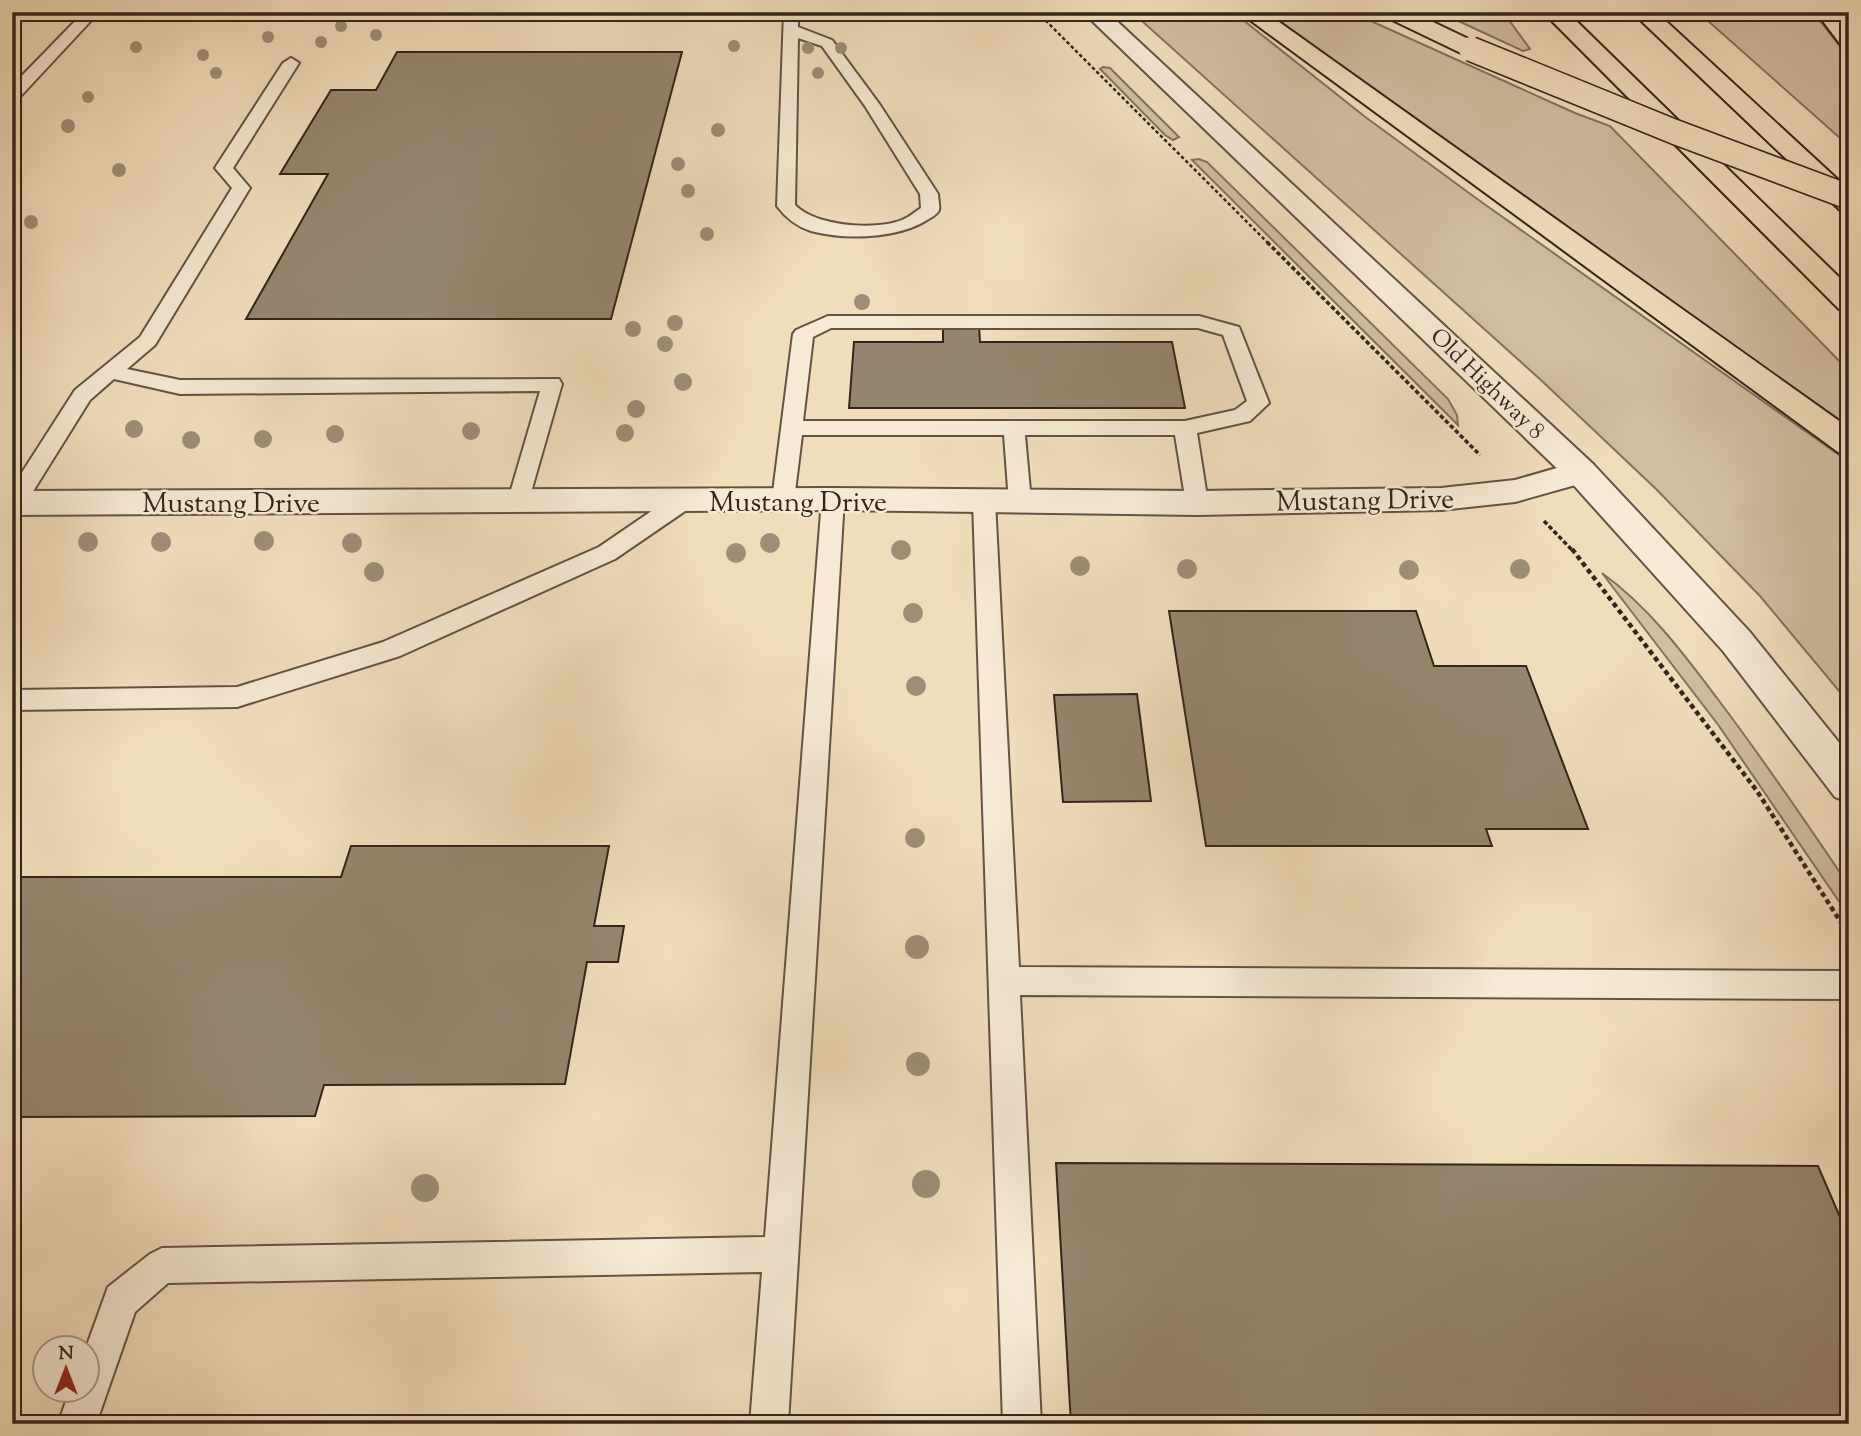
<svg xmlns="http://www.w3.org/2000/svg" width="1861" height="1436" font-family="'Sorts Mill Goudy',serif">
	<rect width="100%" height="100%" fill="#f2ddbb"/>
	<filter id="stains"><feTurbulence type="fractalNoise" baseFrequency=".00286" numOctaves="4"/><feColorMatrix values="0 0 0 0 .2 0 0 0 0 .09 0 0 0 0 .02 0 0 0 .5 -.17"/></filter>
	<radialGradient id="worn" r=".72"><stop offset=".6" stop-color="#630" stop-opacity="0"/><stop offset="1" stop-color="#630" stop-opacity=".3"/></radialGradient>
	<path fill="#d2bea0" stroke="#82725e" stroke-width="2" d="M1132,12H1233L1364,116L1480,201L1849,462V703L1760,596L1656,489L1542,381Z
		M1268,12H1351L1575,113L1610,126L1849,371V427C1654,291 1455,159 1268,12Z
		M1439,12H1503L1530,49L1523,51Z
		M1698,12H1813L1849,58V146Z
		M1103,67L1110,68L1179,137L1173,140L1165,135L1100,69Z
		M1199,159L1207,162L1448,399L1457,415L1458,425L1192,160Z
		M1602,573C1649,607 1683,653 1717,698C1763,759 1806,822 1849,886V916L1719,726Z"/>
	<path fill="#96856e" stroke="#33251b" stroke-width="2" d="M397,52H682L611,319H246L328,174H280L331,90H376Z
		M943,325H979L980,342H1172L1185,408H849L854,342H943Z
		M1169,611H1416L1434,666H1526L1588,829H1486L1492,846H1206Z
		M1137,694L1151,801L1063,802L1054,695Z
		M351,846H609L594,926H624L618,962H587L565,1084L324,1085L315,1116L12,1117V877H341Z
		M1056,1163L1818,1166L1849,1238V1424H1071Z"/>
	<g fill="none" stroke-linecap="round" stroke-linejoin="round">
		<defs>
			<path id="service" d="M84,12H99L18,99L12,101V86Z
				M784,12H798V27L832,40L880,105L938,194C938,198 940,206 939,210C937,215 930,218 927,220C897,239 845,240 811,231C796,226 786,218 777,206ZM798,38L822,46L865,106L920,194L921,208C915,212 908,218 902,220C875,231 815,226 795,205Z
				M291,58L299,63L233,168L250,188L155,345L127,369L180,380L559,379L562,384L527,506L519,508L511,506L508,500L540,391L180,394L114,379L90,400L22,509L12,510V488L75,390L140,337L232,188L215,168L283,63Z
				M828,316H1199L1239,327L1269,403L1250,421L1197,433L1208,503L1205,509L1197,511L1189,509L1186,503L1175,435H1025L1031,502L1028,508L1020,510L1012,508L1009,502L1004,435H802L794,500L791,506L783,508L775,506L772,500L793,334L796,330ZM831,328H1198L1223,335L1247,401L1235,410L1185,421H803L813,337Z
				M833,491L841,493L844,499L788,1424H750L762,1272L168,1283L135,1312L96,1424H58L70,1390H88L86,1348L108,1287L150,1254L162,1248L765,1237L822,499L825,493Z
				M683,493L691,495L694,501L691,507L615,559L400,656L237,707L12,710V690L237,687L383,642L599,547L675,495Z
				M984,493L992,495L995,501L1019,967L1849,971V999L1020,995L1041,1424H1003L973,501L976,495Z"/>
			<path id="minor" d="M1581,461L1593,464L1597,472L1593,480L1515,502L1441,510L1197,515L833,510L12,515V491L833,488L1197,491L1441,488L1515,480Z"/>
			<path id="tertiary" d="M1083,12H1107L1593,464L1749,631L1849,755V802L1835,797L1723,651L1569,480Z"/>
			<path id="motorway" d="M1239,12H1265L1849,428V455L1838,452Z
				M1383,12H1412L1479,44L1482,49L1479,54H1463L1386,17Z
				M1543,12H1567L1849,287V312L1839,309Z
				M1632,12H1656L1849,190V212L1840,210Z
				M1816,12H1839L1849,25V47L1841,45Z"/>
		</defs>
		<use href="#service" stroke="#635343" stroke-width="4"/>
		<use href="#minor" stroke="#635343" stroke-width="4"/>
		<use href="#tertiary" stroke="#635343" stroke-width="4"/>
		<use href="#motorway" stroke="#33251b" stroke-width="4"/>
		<path stroke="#33251b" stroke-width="2.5" stroke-dasharray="3.5 2.5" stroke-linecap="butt" d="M1037,12L1268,243"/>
		<path stroke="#33251b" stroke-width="3.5" stroke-dasharray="4.5 2.5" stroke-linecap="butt" d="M1267,242L1480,455
			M1544,521L1573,551"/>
		<path stroke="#33251b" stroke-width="4.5" stroke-dasharray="5 3.5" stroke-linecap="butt" d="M1572,549L1757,791L1849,935"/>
		<use href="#service" fill="#f7e9d3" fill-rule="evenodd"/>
		<use href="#minor" fill="#f7e9d3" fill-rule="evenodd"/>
		<use href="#tertiary" fill="#f7e9d3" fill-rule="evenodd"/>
		<use href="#motorway" fill="#f2ddbb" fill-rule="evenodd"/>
		<defs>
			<path id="motorway-bridge" d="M1471,49L1675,132L1849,197"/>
		</defs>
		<use href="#motorway-bridge" stroke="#33251b" stroke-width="27" stroke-linecap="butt"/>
		<use href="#motorway-bridge" stroke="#f2ddbb" stroke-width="24"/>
	</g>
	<g fill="#9f8d75">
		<circle cx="341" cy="26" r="6"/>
		<circle cx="376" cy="35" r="6"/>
		<circle cx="268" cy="37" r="6"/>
		<circle cx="321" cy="42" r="6"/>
		<circle cx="734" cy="46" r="6"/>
		<circle cx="136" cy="47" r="6"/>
		<circle cx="808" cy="48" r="6"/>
		<circle cx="841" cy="48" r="6"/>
		<circle cx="203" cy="55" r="6"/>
		<circle cx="216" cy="73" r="6"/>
		<circle cx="818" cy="73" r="6"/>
		<circle cx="88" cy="97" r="6"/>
		<circle cx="68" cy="126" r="7"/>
		<circle cx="718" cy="130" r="7"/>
		<circle cx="678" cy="164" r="7"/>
		<circle cx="119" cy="170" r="7"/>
		<circle cx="688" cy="191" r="7"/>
		<circle cx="31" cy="222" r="7"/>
		<circle cx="707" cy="234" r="7"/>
		<circle cx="862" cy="302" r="8"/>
		<circle cx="675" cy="323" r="8"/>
		<circle cx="633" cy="329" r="8"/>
		<circle cx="665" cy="344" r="8"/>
		<circle cx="683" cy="382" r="9"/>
		<circle cx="636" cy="409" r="9"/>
		<circle cx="134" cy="429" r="9"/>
		<circle cx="471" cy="431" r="9"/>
		<circle cx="625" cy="433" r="9"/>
		<circle cx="335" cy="434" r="9"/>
		<circle cx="263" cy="439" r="9"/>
		<circle cx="191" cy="440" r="9"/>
		<circle cx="264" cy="541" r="10"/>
		<circle cx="88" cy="542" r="10"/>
		<circle cx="161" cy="542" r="10"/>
		<circle cx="352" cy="543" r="10"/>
		<circle cx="770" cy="543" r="10"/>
		<circle cx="901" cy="550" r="10"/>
		<circle cx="736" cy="553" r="10"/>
		<circle cx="1080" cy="566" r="10"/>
		<circle cx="1187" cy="569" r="10"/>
		<circle cx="1520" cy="569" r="10"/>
		<circle cx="1409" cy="570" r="10"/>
		<circle cx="374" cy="572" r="10"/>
		<circle cx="913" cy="613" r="10"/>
		<circle cx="916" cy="686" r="10"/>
		<circle cx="915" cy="838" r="10"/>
		<circle cx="917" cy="947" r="12"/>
		<circle cx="918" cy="1064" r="12"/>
		<circle cx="926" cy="1184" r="14"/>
		<circle cx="425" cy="1188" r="14"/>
	</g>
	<g text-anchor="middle" stroke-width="5" stroke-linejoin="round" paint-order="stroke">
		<g font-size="23" fill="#33251b" stroke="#f7e9d3">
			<text transform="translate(1488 383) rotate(44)" y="8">Old Highway 8</text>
		</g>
		<g font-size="28" fill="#33251b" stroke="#f7e9d3">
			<text transform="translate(1365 499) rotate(-1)" y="10">Mustang Drive</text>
			<text x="798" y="511">Mustang Drive</text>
			<text x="231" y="512">Mustang Drive</text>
		</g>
	</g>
	<rect width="1861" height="1436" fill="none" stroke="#f2ddbb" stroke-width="42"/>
	<rect x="14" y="14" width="1833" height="1408" fill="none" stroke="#33251b" stroke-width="3.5"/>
	<rect x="21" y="21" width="1819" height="1394" fill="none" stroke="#33251b" stroke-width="2"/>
	<g transform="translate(66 1369)"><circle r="33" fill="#f7e9d3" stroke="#a99b89" stroke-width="2"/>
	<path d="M0-5L12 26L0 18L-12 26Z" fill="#8f2418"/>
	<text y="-10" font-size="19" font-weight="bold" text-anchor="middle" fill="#33251b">N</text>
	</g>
	<rect width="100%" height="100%" filter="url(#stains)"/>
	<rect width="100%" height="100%" fill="url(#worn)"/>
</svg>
